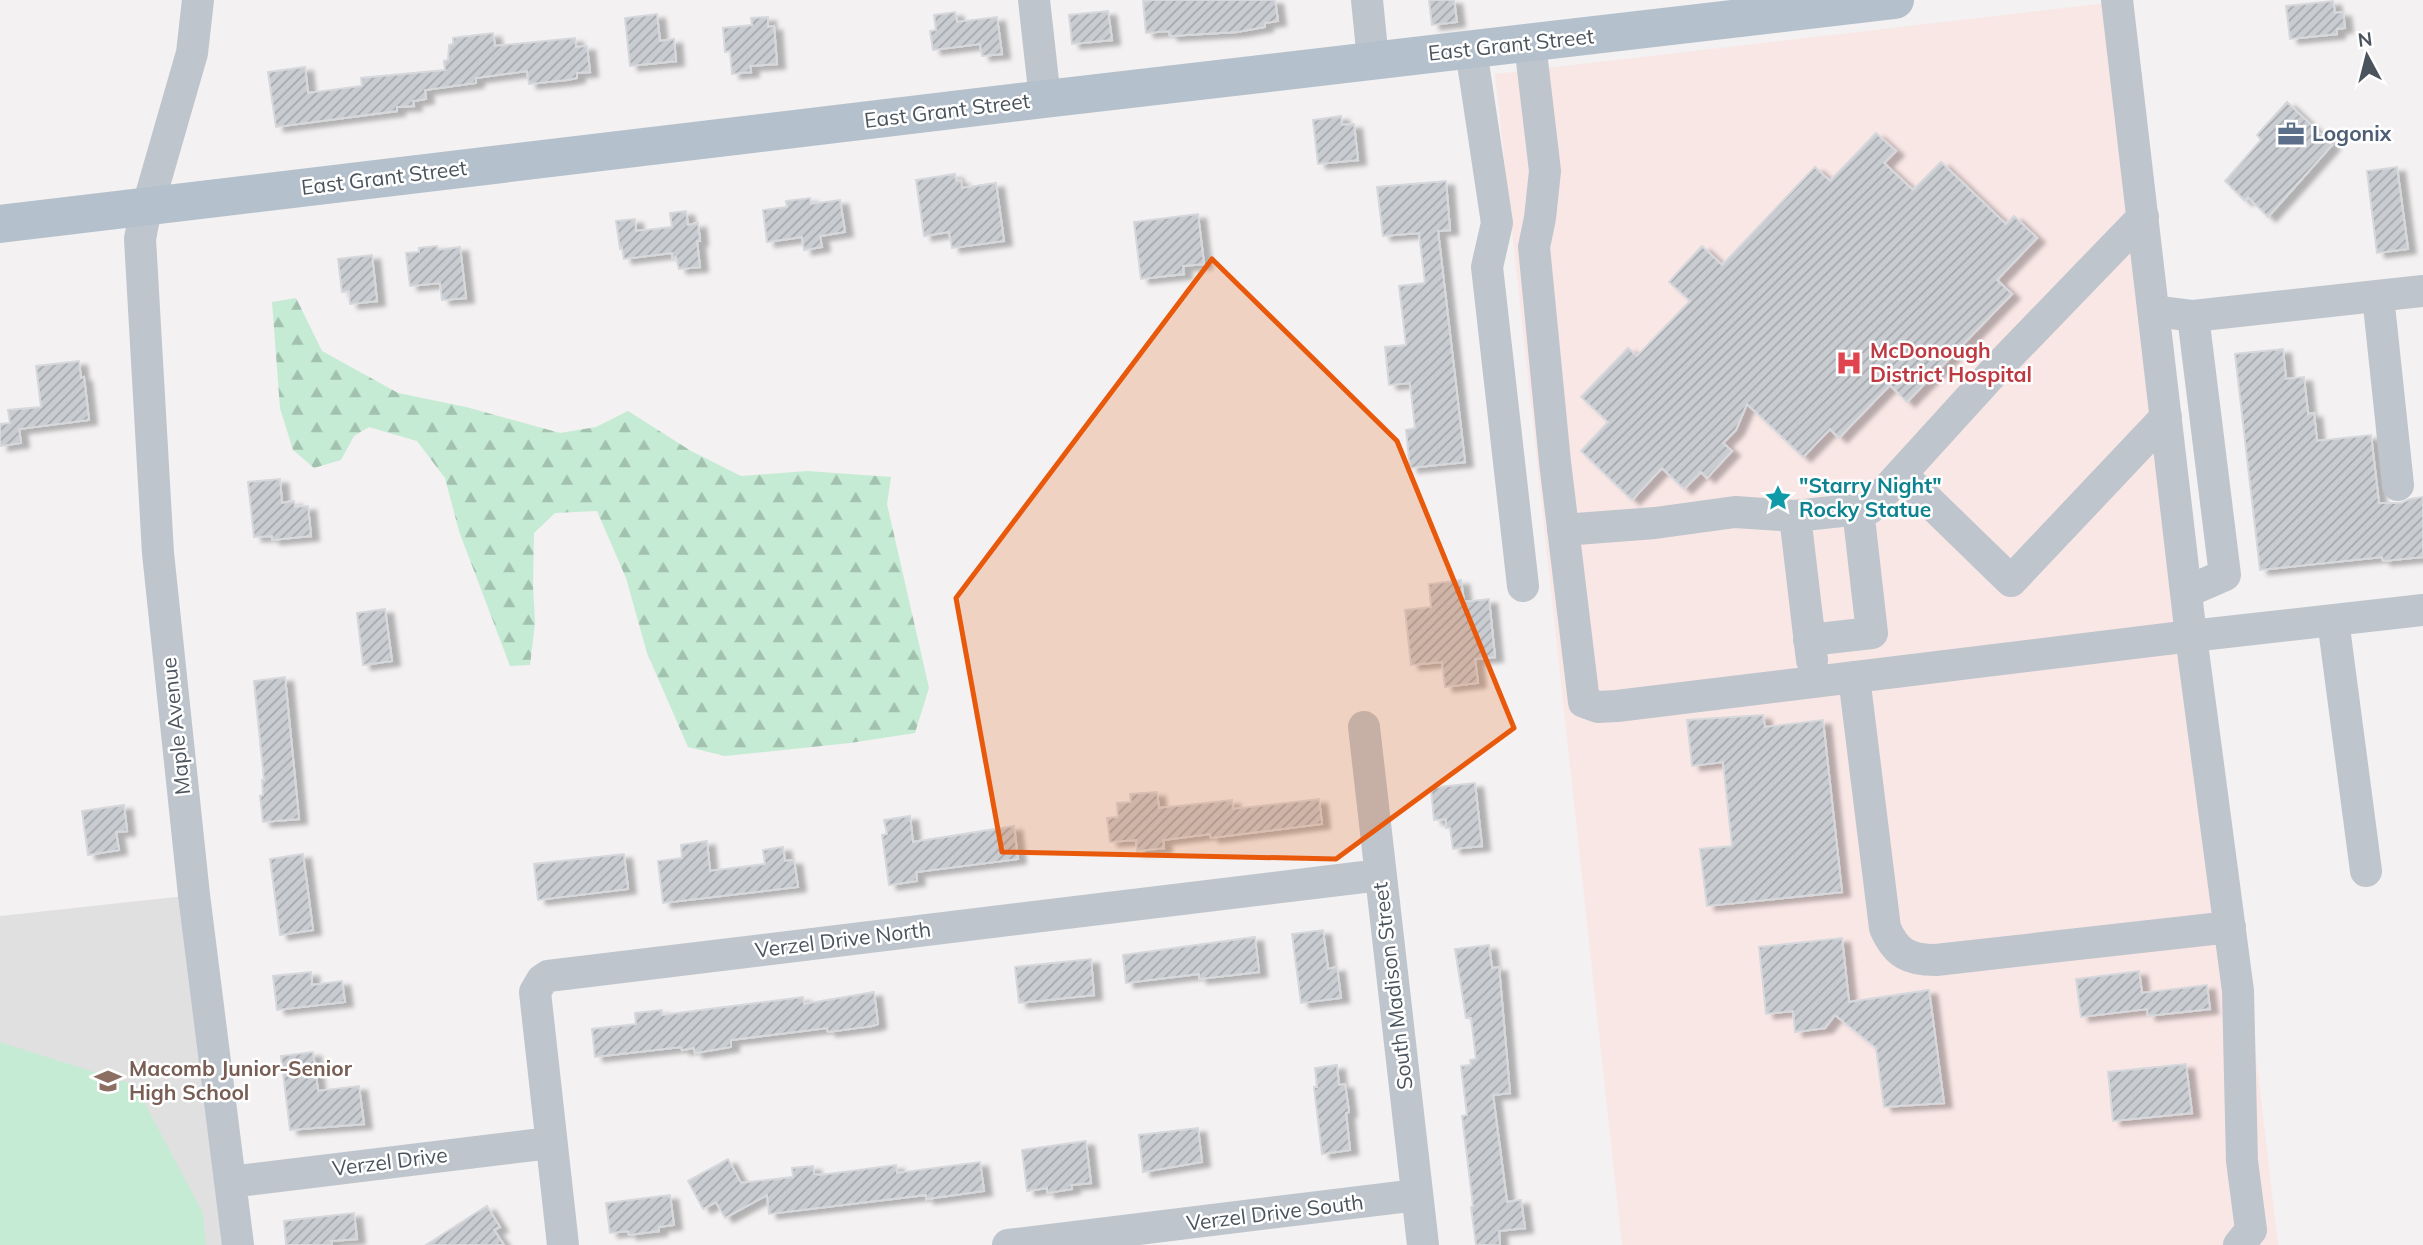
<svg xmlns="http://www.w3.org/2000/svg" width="2423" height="1245" font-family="Mulish,sans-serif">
	<defs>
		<pattern id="forest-firs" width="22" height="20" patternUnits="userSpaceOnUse" patternTransform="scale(1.75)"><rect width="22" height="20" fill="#c5ebd4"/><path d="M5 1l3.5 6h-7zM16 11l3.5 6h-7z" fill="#a2c1af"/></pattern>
		<pattern id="building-hatch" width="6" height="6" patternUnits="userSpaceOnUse" patternTransform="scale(1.75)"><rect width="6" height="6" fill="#c9ccd0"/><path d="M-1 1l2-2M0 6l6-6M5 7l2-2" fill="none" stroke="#a5a8ac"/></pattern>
		<filter id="shadow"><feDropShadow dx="8" dy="4.5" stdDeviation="2" flood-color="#0004"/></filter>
	</defs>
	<rect width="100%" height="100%" fill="#f3f1f1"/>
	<path fill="#e1e0e1" d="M194,895L235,1245H0V916Z"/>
	<path fill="#f9e7e6" d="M2133,0L2203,653L2241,926L2278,1245H1622L1495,74Z"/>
	<path fill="url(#forest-firs)" d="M296,298L322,351L398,393L466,407L560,433L596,427L628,411L691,451L741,476L807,471L891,477L887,504L929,688L915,733L850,743L725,756L688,747L647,653L626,578L597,511L555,513L534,533L533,586L535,623L530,665L510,666L459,531L445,478L417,441L369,427L354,436L341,460L314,468L293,450L280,408L272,302Z"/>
	<path fill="#c5ebd4" d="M0,1042L135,1085L203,1213L206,1245H0Z"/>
	<path fill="url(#building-hatch)" stroke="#d6d8dc" stroke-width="2" filter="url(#shadow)" d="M1153,0H1275L1278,21L1265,23V27L1237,32L1170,36L1169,31L1146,33L1143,1Z
		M1429,0H1454L1457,22L1432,25Z
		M2333,1L2335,13L2343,12L2345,28L2337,29V34L2290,39L2286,6Z
		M1108,11L1112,40L1072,44L1069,15Z
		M955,12L957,22L997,17L1002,54L982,56L980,44L933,50L930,31L936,30L934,15Z
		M657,14L660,41L674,39L676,61L630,66L625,18Z
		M768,17V27L774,26L777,64L750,66L751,72L732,74L730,51L725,52L723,28L752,25L751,18Z
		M493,33L495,46L575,38L576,47L587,46L590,72L577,73V78L567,80L529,84L527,71L476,78V83L425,90L426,99L413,101L414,106L397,107V111L276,127L268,72L305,67L308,93L362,86L361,78L445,70L444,61L448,60L449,45L453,44V38Z
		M2287,102L2332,145L2268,217L2248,197L2245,201L2225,181L2261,140L2257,135Z
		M1341,116L1342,125L1354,124L1358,160L1318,164L1313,120Z
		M1876,133L1896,151L1884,163L1913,190L1941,162L2006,224L2014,216L2037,238L1997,280L2012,294L1907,402L1890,385L1839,438L1830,429L1803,457L1747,404L1736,430L1723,443L1732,451L1707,478L1701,472L1684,489L1662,468L1632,500L1581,451L1608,422L1581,397L1628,348L1637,356L1690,301L1669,282L1702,246L1722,265L1815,167L1830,181Z
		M2397,167L2408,249L2377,253L2367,171Z
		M955,174L956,181L961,180L962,188L996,183L1004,241L952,248L949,232L924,236L916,180Z
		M1446,181L1450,230L1438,231L1465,462L1410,468L1406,430L1415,428L1410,383L1389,385L1385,347L1406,345L1399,286L1425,283L1419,233L1383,236L1377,187Z
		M810,198L811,204L840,200L845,232L820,236L822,247L804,250L802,237L767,242L763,210L787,207L786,201Z
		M686,211L688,225L698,223L700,241H697L700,267L679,269L676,257L672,258V253L624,259L622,248L620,249L616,221L635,219L636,231L672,227L670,213Z
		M1198,214L1204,264L1183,266L1184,274L1141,279L1134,222Z
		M437,246L438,250L460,247L466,298L442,300L440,283L410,286L406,253L419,252V248Z
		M372,255L377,301L350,304L349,291L342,292L338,259Z
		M2283,349L2286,379L2304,377L2308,414L2314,413L2317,441L2371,435L2379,503H2401L2410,499L2423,497V557L2383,561L2382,557L2260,570L2235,354Z
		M79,361L81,378L84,377L89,420L19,429L21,443L0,446V424L10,423L8,410L41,407L36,366Z
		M280,479L282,503L294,501L295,507L308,506L311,536L272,540V536L254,537L248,482Z
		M1461,580L1464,602L1489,599L1495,657L1475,659L1478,683L1445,687L1442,662L1411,665L1405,610L1431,607L1429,584Z
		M385,609L392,661L363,665L357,613Z
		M285,677L299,819L263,822L260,796L263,795L262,780H264L254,681Z
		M1763,715L1765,727L1823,720L1842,892L1707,906L1700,849L1732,846L1723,762L1692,766L1687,720Z
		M1475,783L1482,846L1453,849L1450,828H1446V819L1434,820L1431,788Z
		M1157,792L1159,808L1232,800L1233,809L1319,799L1322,824L1211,838L1210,834L1163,840L1164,848L1137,851L1136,840L1110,842L1107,818L1118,817L1117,803L1131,802L1130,794Z
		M124,805L127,831L116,832L119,850L88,855L82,811Z
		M910,816L913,842L1014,826L1018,859L916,872L917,881L889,885L882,835L887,834L884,820Z
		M707,841L710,871L765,864L763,850L783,847L785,861L794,860L798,887L663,903L658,861L682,858L681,845Z
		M303,854L313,930L280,935L270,859Z
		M624,854L628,889L538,900L534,864Z
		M1323,930L1328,969L1337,967L1341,998L1301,1003L1292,934Z
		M1255,937L1259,972L1199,979V974L1126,983L1123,955Z
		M1842,938L1849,1002L1929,990L1944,1103L1884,1107L1876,1048L1835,1015L1825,1028L1795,1032L1793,1011L1766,1014L1759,947Z
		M1489,945L1492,968L1499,967L1510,1093L1493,1095L1507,1202L1521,1200L1525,1228L1499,1231L1500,1245H1476L1471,1207L1473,1206L1462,1116L1467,1115L1461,1066L1471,1065L1470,1060L1476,1059L1471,1018H1466L1455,949Z
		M1091,959L1094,995L1019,1003L1015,967Z
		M2139,971L2142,993L2207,985L2210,1009L2148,1016L2147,1009L2081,1017L2076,979Z
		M311,972L312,985L342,981L345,1002L277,1010L273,976Z
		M874,992L878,1024L872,1026L828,1032L827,1028L731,1040V1047L695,1053L694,1048L682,1050L681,1047L595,1057L592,1029L636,1024L635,1013L662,1010V1015L803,997L804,1004Z
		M313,1052L318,1091L359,1086L364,1124L290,1130L281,1056Z
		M2186,1064L2192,1113L2113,1121L2108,1072Z
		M1337,1065L1339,1085L1345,1084L1349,1112L1346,1113L1350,1150L1322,1154L1314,1087H1317L1315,1068Z
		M1198,1128L1202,1162L1143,1172L1139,1135Z
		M1086,1141L1091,1183L1071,1185L1072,1189L1047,1193V1188L1027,1191L1022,1150Z
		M728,1159L741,1183L793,1177L792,1168L813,1166L814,1174L820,1175L896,1165L897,1173L980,1162L984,1191L926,1199V1195L769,1214L767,1195L725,1218L716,1202L703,1209L688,1181Z
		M670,1195L674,1225L659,1227V1231L629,1235L628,1231L610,1233L606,1203Z
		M487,1206L500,1227L494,1230L504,1245H426Z
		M354,1213L357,1239L331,1241L332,1245H286L284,1221Z"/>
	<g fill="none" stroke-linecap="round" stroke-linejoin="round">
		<path stroke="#bfc5cc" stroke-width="32" d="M198,0L192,53L143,223L140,239L158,553L194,895L238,1245
			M1034,0L1045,99
			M1367,0L1373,60
			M1530,44L1545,171L1540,218L1534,247L1555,462L1584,702L1598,707L1617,706L2191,636L2117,0
			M1471,50L1497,223L1487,267L1523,586
			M2378,296L2398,485
			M2154,311L2193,316L2225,575L2186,592
			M2193,316L2423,291
			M1901,474L2011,581L2166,417
			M1795,516L1812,660
			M1563,530L1655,523L1735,512L1795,516L1870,508L2001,364L2143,217
			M2333,620L2366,871
			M1809,640L1872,633L1858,509
			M1854,677L1885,928C1896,953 1908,960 1936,960L2230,927
			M1364,727L1423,1245
			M230,1182L550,1143
			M563,1245L535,992L542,980L548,976L1380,875
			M1008,1245L1417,1195
			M2239,1245L2251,1230L2242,1161L2238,991L2191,636L2423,610"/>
		<path stroke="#b4c0cc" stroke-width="38" d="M0,224L1045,99L1895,0"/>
	</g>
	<path fill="#e8590c" fill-opacity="0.2" stroke="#e8590c" stroke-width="5" stroke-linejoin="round" d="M1212,259L1397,441L1514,728L1336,859L1002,852L956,598Z"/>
	<defs>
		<symbol id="office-bare" viewBox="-9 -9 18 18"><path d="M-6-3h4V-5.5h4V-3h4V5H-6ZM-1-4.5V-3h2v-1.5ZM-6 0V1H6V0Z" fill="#5c6f8a" stroke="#fff" stroke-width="2.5" paint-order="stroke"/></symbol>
		<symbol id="hospital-bare" viewBox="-9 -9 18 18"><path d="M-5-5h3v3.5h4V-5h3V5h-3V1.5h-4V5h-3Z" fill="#e0444e" stroke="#fff" stroke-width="2.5" paint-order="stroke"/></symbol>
		<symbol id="sight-bare" viewBox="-9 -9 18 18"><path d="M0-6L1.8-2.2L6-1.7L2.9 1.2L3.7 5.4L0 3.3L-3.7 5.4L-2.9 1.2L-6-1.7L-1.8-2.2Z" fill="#0f9aa8" stroke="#fff" stroke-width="2.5" paint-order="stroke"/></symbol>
		<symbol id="school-bare" viewBox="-9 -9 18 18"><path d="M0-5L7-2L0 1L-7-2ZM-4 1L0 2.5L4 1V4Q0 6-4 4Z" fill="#8d6e63" stroke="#fff" stroke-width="2.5" paint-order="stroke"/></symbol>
	</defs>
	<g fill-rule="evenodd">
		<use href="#office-bare" x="2272" y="115" width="38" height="38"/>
		<use href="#hospital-bare" x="1830" y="344" width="38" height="38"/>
		<use href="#sight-bare" x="1759" y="479" width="38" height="38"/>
		<use href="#school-bare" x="89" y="1062" width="38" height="38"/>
	</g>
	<g text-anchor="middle" stroke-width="5" stroke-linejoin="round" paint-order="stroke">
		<g font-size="21" fill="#4b545d" stroke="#fff">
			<text transform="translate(1511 45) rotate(-6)" y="7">East Grant Street</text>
			<text transform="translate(947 111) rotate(-7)" y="7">East Grant Street</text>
			<text transform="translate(384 178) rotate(-7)" y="7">East Grant Street</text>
			<text transform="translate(176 726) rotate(-96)" y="7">Maple Avenue</text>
			<text transform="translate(843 940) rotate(-7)" y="7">Verzel Drive North</text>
			<text transform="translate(1393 986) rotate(-97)" y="7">South Madison Street</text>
			<text transform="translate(390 1162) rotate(-7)" y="7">Verzel Drive</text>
			<text transform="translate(1275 1213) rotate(-7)" y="7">Verzel Drive South</text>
		</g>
		<g font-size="21" font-weight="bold" fill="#4e5e75" stroke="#fff" text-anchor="start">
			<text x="2312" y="141">Logonix</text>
		</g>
		<g font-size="21" font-weight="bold" fill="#be3a42" stroke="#fff" text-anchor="start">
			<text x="1870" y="358">McDonough<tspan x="1870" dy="24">District Hospital</tspan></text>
		</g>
		<g font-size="21" font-weight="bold" fill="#0d838f" stroke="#fff" text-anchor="start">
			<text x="1799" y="493">"Starry Night"<tspan x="1799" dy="24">Rocky Statue</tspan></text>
		</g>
		<g font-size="21" font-weight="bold" fill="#785e54" stroke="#fff" text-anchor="start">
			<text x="129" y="1076">Macomb Junior-Senior<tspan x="129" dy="24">High School</tspan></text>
		</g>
	</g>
	<g transform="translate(2367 56) rotate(353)" stroke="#ffffff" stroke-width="5" paint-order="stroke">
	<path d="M0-5L12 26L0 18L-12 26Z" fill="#4b545d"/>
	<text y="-10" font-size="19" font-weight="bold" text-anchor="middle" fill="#4b545d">N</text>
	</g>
</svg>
